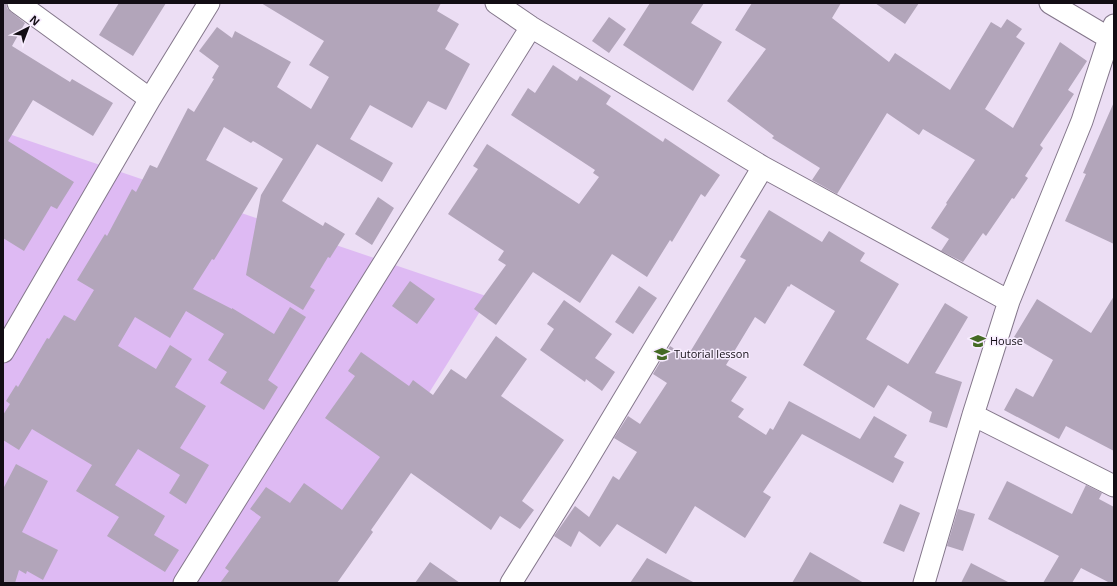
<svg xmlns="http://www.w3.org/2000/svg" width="1117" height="586" font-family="'Open Sans',sans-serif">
	<rect width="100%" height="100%" fill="#ecdef4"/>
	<path fill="#debaf3" d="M3,132L489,297L310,583H3Z"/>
	<path fill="#b2a5ba" d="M3,3H6L7,8L11,12L25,23L12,46L70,82L72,79L113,103L93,136L33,100L8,141L74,182L57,209L51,206L24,251L3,238Z
		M119,3H166L133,56L99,35Z
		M261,3H441L437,11L459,24L445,49L470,64L446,110L428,101L412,128L370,105L350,139L393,163L382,182L317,144L282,201L323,226L325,222L345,234L330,258L328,257L310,287L315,290L303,310L246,275L261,195L283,159L253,141L251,143L224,127L206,160L258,188L214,260L212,259L193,289L232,309V308L274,334L290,307L306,317L268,380L278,387L264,410L220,383L227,372L208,360L224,334L186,311L170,338L135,317L118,346L156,369L170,345L192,359L175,387L206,406L180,448L209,465L186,504L169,493L180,475L138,449L115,485L165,516L154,535L179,550L165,572L107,536L119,517L76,491L92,465L32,429L19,450L3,440V415L10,404L6,401L16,385L18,387L47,338L49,339L64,315L75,321L94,290L77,280L105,234L107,236L132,189L136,192L150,165L157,168L188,108L194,112L214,79L212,78L219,66L199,51L217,27L232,38L235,31L291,62L277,87L311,109L329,77L309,65L324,41Z
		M650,3H704L691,23L722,42L693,91L623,45Z
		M752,3H841L832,18L889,62L895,53L950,90L991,22L1001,28L1007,19L1022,29L1016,37L1025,43L985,109L1013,128L1060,42L1087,61L1068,90L1074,94L1040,145L1043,148L1025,176L1028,178L1014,199L1012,198L986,236L983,233L963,262L941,251L949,239L931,228L947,204L946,203L975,160L923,129L919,135L887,113L837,194L812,180L820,168L772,138L774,136L727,101L766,49L735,30Z
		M875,3H919L905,24Z
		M609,17L626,29L609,53L592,41Z
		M553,65L577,81L580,76L611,96L606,104L663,142L665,138L720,175L705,197L701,194L672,242L670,240L647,277L612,254L580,303L533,272L496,325L474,309L506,265L498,260L504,251L448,214L478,169L473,166L487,144L579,204L599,177L593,173L595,170L511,115L528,88L535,93Z
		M1114,102V244L1065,221L1086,174L1083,173Z
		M378,197L394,208L372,245L355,234Z
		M769,210L822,242L829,231L865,253L860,261L899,284L866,339L908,364L945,303L968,317L935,373L962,382L947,428L929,422L932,412L888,385L874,408L803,365L835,311L791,284L789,287L788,286L765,324L755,317L726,365L747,377L731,401L744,409L738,417L766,435L770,428L773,430L789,401L860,439L874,416L907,435L894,457L904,462L893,483L802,434L763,492L771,497L745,538L695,506L666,554L617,524L600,547L579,531L571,547L554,536L575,506L589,517L613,476L619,480L637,452L614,438L628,416L640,424L667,383L653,374L670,346L687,357L746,260L740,257Z
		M410,281L435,299L417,324L392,306Z
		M639,286L657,298L633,334L615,322Z
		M1114,296V451L1066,426L1059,439L1004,410L1016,388L1033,397L1053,360L1014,337L1037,299L1091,333Z
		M564,300L612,334L595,358L615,372L602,391L586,379L585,382L540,350L554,329L547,324Z
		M496,336L527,359L501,396L564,440L522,501L534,510L520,529L500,516L491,530L411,473L371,530L373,532L337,583H220L229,571L225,568L261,517L250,509L266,487L290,503L304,483L342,510L380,457L325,418L355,376L348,371L361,352L409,386L413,380L433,395L451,369L466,379Z
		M16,464L48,481L22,532L58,550L43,580L27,571L26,574L19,570L15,583H3V489Z
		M1007,481L1072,514L1086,485L1102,493L1099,499L1114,507V583H1110L1081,568L1072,583H1043L1059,556L988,519Z
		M900,504L920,513L904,552L883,543Z
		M958,509L975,514L963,551L947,546Z
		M810,552L864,583H792Z
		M647,558L695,583H630Z
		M430,562L460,583H415Z
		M971,563L1010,583H961Z"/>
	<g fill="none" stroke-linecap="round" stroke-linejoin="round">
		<defs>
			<path id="street" d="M18,3L150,99
				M496,3L531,27L763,167L1009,301
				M1050,3L1109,38
				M3,352L150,99L209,3
				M973,415L1114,486
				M184,583L531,27
				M511,583L580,472L763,167
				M924,583L973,415L1009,301L1082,121L1109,38L1114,25"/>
		</defs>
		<use href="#street" stroke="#84778b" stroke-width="23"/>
		<use href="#street" stroke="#fff" stroke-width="21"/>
	</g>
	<defs>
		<symbol id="school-bare" viewBox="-9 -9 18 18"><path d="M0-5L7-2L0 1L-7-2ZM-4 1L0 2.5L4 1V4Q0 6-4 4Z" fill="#446a24" stroke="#f7ecfe" stroke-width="2.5" paint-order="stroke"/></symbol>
	</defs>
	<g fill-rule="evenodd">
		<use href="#school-bare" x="967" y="330" width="22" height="22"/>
		<use href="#school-bare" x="651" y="343" width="22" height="22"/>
	</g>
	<g text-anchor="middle" stroke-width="3" stroke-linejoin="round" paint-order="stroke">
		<g font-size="11" fill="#120d14" stroke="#f7ecfe" text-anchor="start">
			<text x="990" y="345">House</text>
			<text x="674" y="358">Tutorial lesson</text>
		</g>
	</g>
	<rect width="1117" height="586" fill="none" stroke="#120d14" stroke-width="8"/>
	<g transform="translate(28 28) rotate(42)" stroke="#f7ecfe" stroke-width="3" paint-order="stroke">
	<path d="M0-3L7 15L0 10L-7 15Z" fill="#120d14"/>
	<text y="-6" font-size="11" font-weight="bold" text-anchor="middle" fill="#120d14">N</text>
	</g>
</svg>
